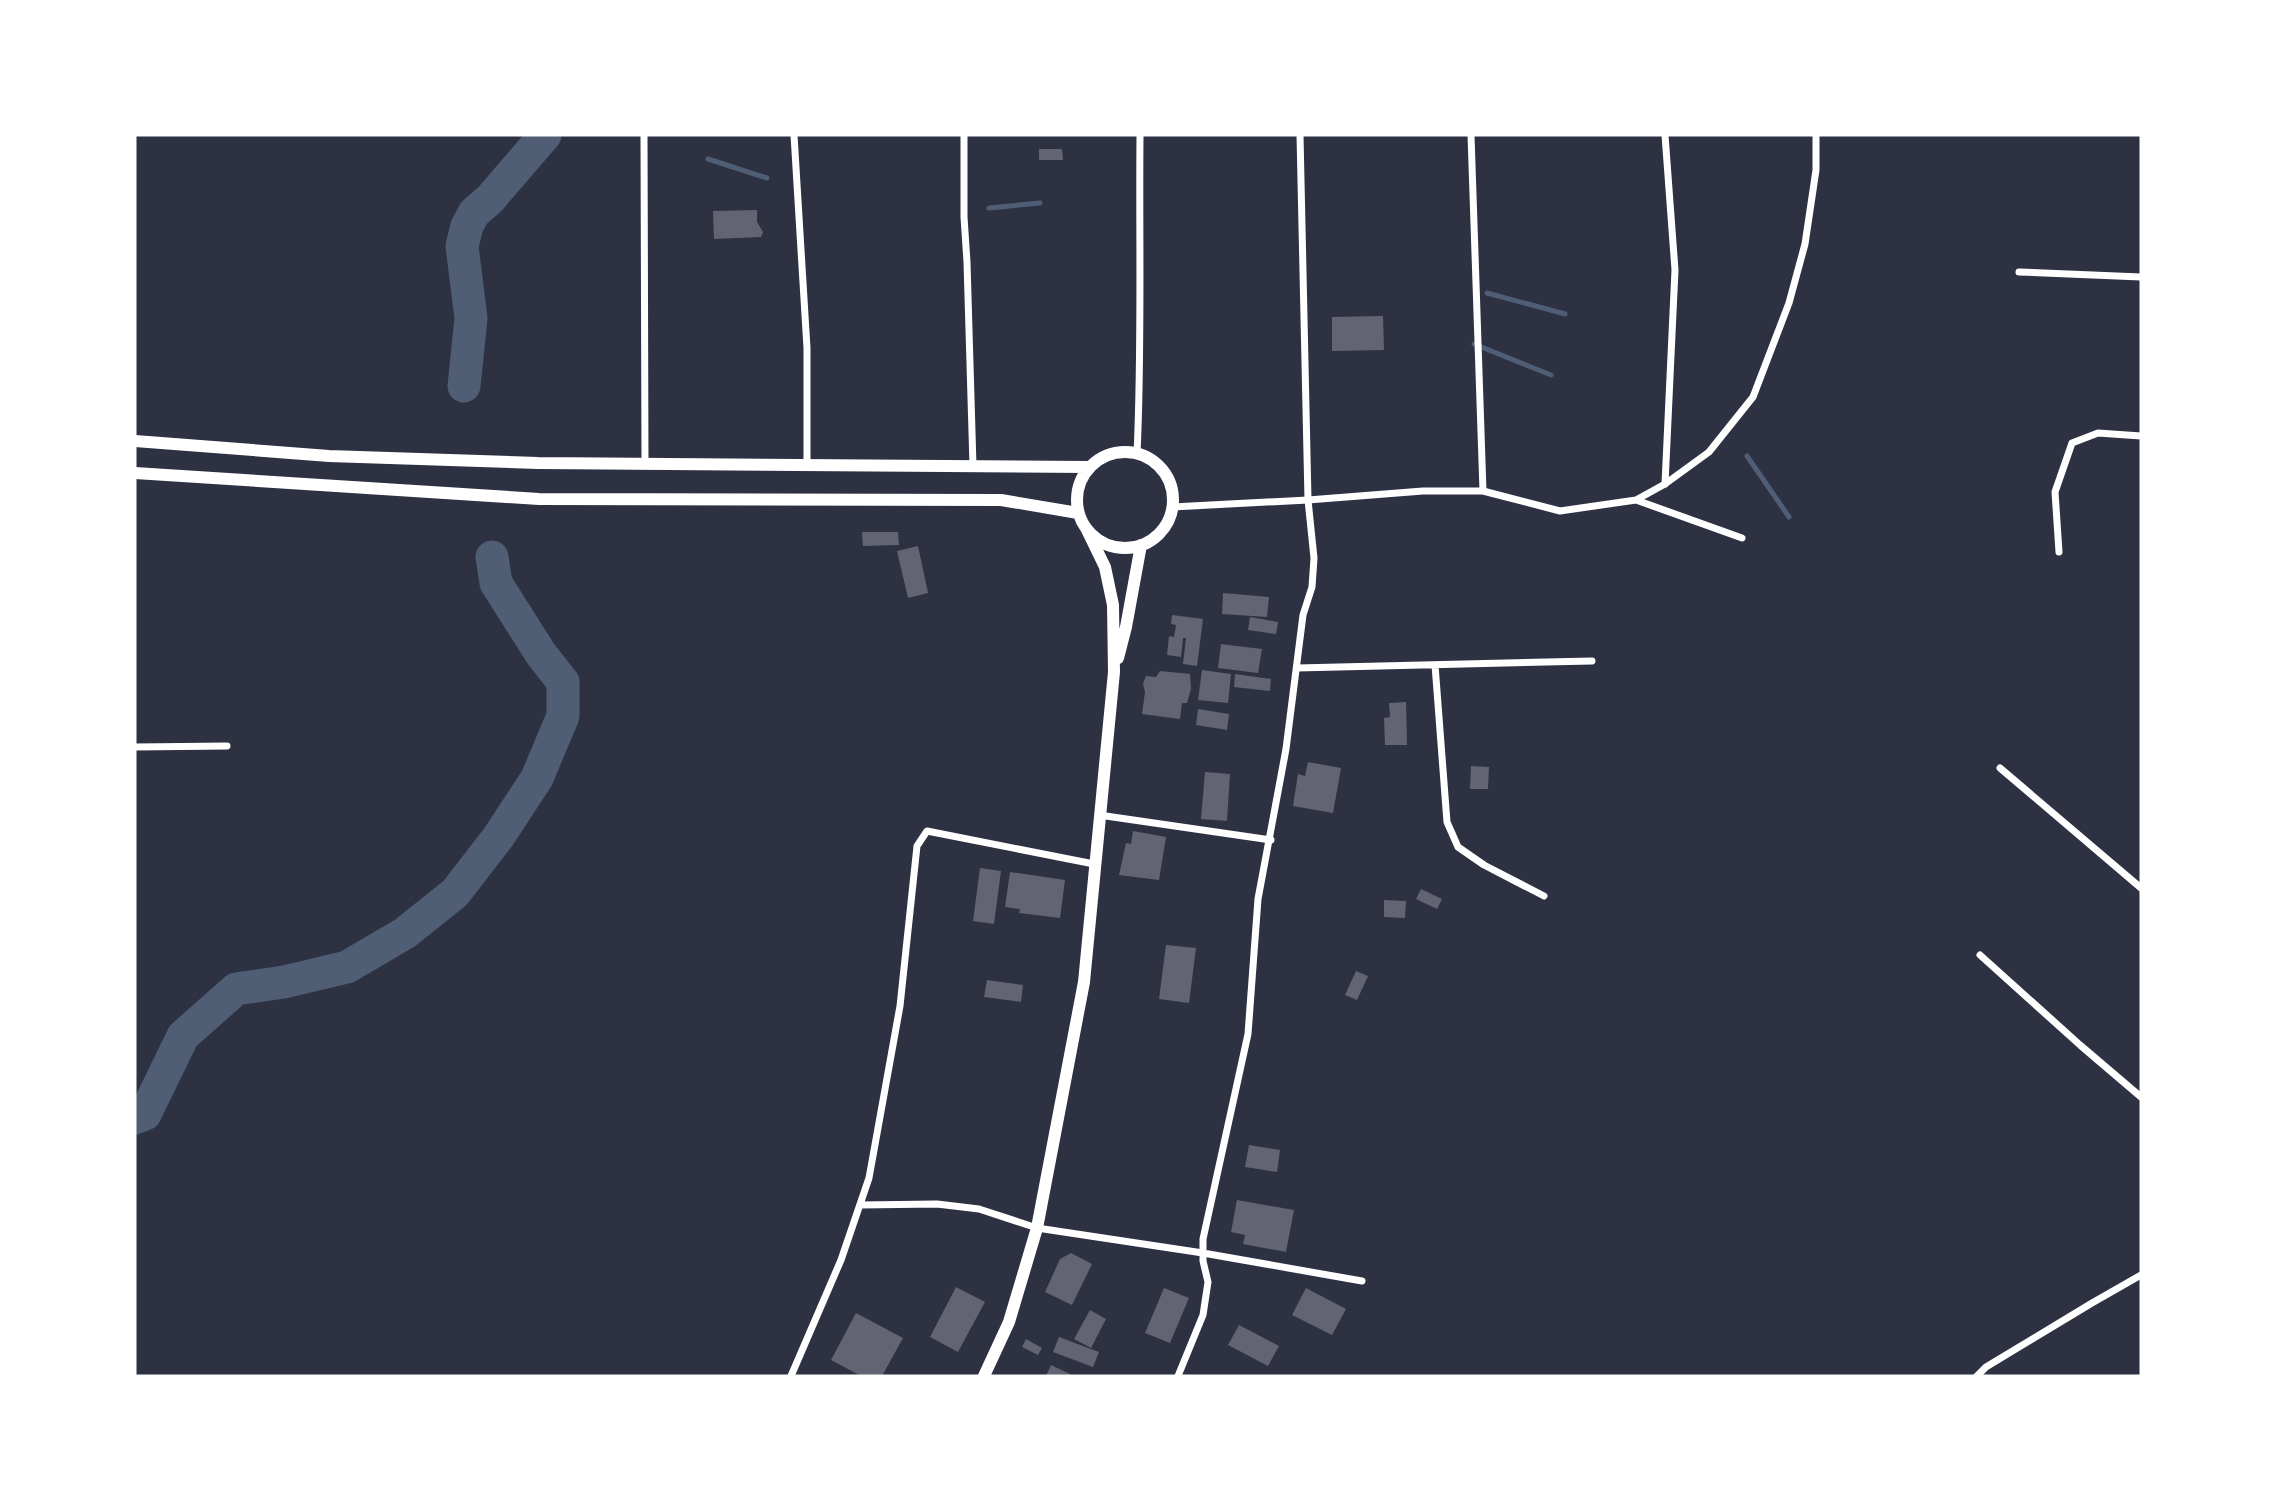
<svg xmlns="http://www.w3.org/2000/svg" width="2276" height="1511" font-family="'IBM Plex Sans',sans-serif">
	<rect width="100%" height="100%" fill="#2d3142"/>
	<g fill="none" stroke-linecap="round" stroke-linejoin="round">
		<path stroke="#4f5d75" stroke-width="5" d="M708,159L767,178
			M989,208L1040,203
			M1487,293L1565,314
			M1474,344L1551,375
			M1747,456L1789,517"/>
		<path stroke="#4f5d75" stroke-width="33" d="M464,386L471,318L462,246L467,226L474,213L490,199L545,135
			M135,1118L145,1114L183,1036L236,989L284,982L347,967L405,933L455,893L499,836L537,778L563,716V682L541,654L496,583L492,557"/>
	</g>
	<path fill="#626471" d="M1039,149H1062L1063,160H1039Z
		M757,210V222L763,232L761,237L714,239L713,211Z
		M1383,316L1384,350L1332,351V317Z
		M862,532H898L899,545L863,546Z
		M918,546L928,593L908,598L897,551Z
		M1223,593L1269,597L1267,617L1222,614Z
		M1172,615L1203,619L1197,666L1183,664L1186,638H1183L1181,657L1167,655L1169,636L1174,637L1176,625L1171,624Z
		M1250,617L1278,622L1276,634L1248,630Z
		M1221,644L1262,649L1258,673L1218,668Z
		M1202,670L1231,674L1228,703L1198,700Z
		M1160,671L1190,674L1191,689L1187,703H1182L1180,719L1142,714L1145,692L1143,684L1146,676L1156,677Z
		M1235,674L1271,679L1270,691L1234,687Z
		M1406,702L1407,745H1385L1384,718L1390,717L1389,703Z
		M1198,709L1229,714L1227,730L1196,725Z
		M1308,762L1341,768L1333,813L1293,806L1298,774L1305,776Z
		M1471,766L1489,767L1488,789H1470Z
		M1205,772L1230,774L1227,821L1201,819Z
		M1133,831L1166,837L1159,880L1119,875L1126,843L1131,844Z
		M980,868L1001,871L994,924L973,921Z
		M1010,872L1065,880L1060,918L1019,913L1020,909L1005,907Z
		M1421,889L1442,899L1437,909L1416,899Z
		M1384,900L1406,901L1405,918L1384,917Z
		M1166,945L1196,948L1189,1003L1159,999Z
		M1356,971L1368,976L1357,1000L1345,995Z
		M987,980L1023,985L1021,1002L984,997Z
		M1249,1145L1280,1150L1277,1172L1245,1167Z
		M1237,1200L1294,1210L1286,1252L1243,1244L1245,1235L1231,1232Z
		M1071,1253L1092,1264L1072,1305L1045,1292L1060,1259Z
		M956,1287L985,1302L958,1352L930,1337Z
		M1164,1288L1189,1298L1170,1343L1145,1333Z
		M1306,1288L1346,1309L1332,1335L1292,1315Z
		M1090,1310L1106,1319L1091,1348L1074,1339Z
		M856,1313L903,1338L882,1376H861L831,1360Z
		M1239,1325L1279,1346L1268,1366L1228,1345Z
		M1059,1337L1099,1352L1093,1367L1053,1352Z
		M1026,1339L1042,1348L1038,1355L1022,1347Z
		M1051,1365L1074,1376H1046Z"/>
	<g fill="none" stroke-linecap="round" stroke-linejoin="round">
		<path stroke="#fff" stroke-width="7" d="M644,135L645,464
			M794,135L807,348V466
			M964,135V217L967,262L973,466
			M1471,135L1483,491
			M2019,272L2141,277
			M1137,454C1142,348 1139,241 1140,135
			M1665,484L1675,270L1665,135
			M1636,500L1742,538
			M1172,507L1308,500L1423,491H1483L1560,511L1636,500L1665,484L1709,452L1753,397L1789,303L1805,244L1816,170V135
			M2059,552L2055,492L2072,443L2098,433L2141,436
			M1435,665L1447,822L1458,847L1484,865L1544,896
			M1297,668L1592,661
			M135,747L227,746
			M2000,768L2141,888
			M1099,815L1271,840
			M1980,955L2080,1045L2141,1097
			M860,1205L937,1204L979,1209L1037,1228L1203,1253L1362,1281
			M791,1376L841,1260L869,1178L900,1006L917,846L927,831L1094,864
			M1178,1376L1203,1315L1208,1282L1203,1261V1239L1248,1034L1258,899L1286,749L1303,615L1312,587L1314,558L1308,500L1300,135
			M1977,1376L1986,1367L2092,1303L2141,1275"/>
		<path stroke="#fff" stroke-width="12" d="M135,441L329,456L538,463L1089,467
			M1077 500a48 48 0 1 1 96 0a48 48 0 1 1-96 0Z
			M135,473L539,499L1001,500L1078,513
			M1118,658L1126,627L1141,545
			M984,1376L1009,1322L1037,1228L1084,982L1114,672L1113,605L1105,567L1087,530"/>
	</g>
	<rect width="2276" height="1511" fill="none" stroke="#ffffff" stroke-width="273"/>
</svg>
